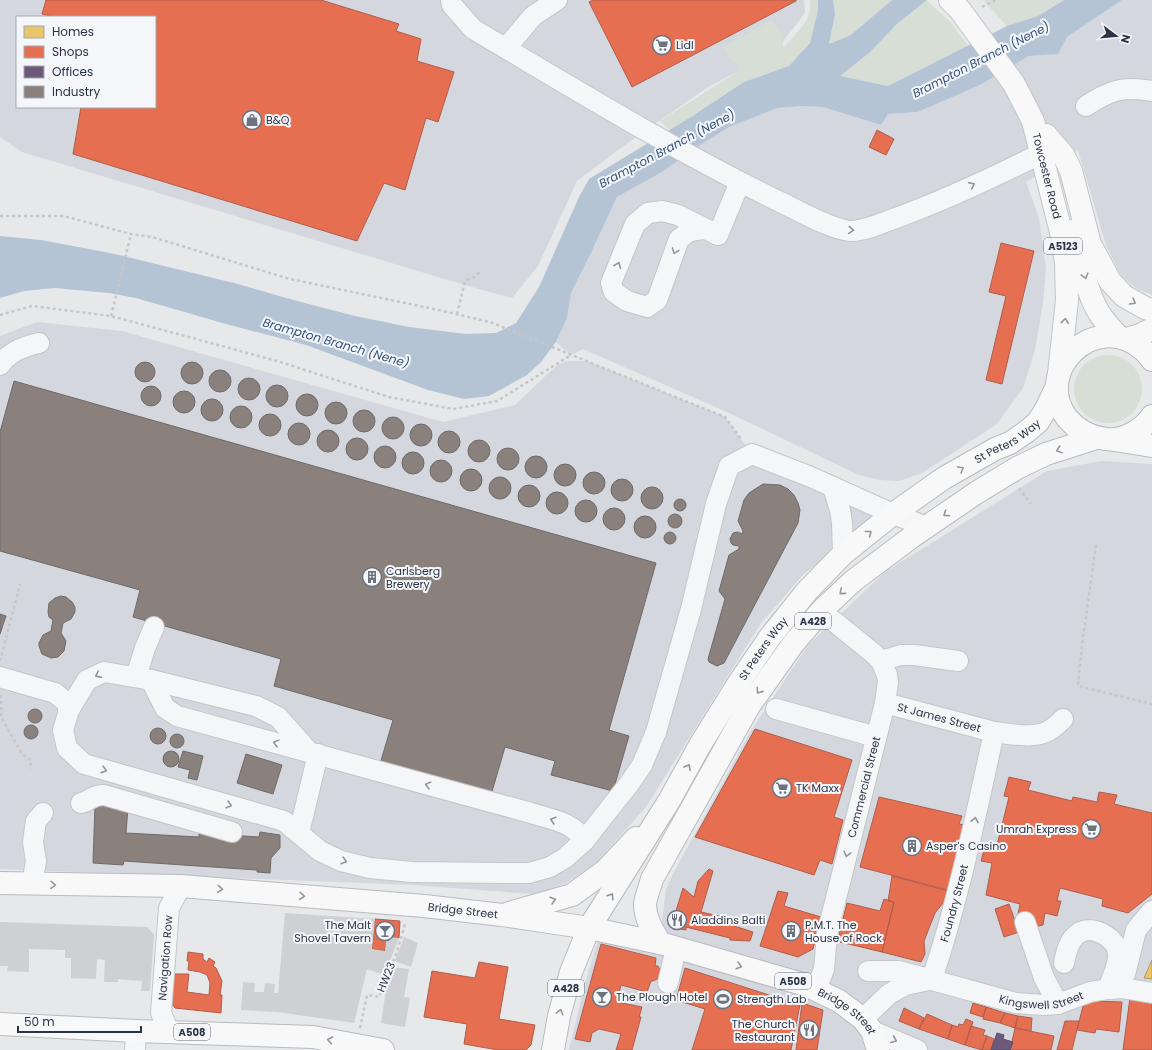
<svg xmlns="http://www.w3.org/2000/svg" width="1152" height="1050" font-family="Poppins,sans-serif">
	<rect width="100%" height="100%" fill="#e6e8ea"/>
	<path fill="#d4d7dd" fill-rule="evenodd" d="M0,0H804L805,13L774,53L708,87L622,147L577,181L538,266L512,298L468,286L22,152L0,137ZM17,17H155V107H17Z
		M1122,0H1152V295L1136,288L1127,281L1119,272L1106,245L1078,150L1026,182L1039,218L1046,268L1043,303L1035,350L1023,388L997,424L922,473L899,481L880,480L859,475L727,412L583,349L571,355L556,342L567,318L571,293L590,255L617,197L662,172L697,147L729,127L777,108L802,106L823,107L881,125L888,114L918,112L980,85L1029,56L1058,54L1067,37Z
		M37,322L122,331L443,422L515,405L557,365L568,361H587L725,417L752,454L884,509L802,576L761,623L646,807L594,865L566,883L548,890L532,894L413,885L0,869V336Z
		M1101,461L1152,464V1050H569L584,987L598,940L658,953L666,889L674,872L752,729L809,644L885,572L1047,471Z"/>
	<path fill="#d6ded6" d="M810,0H818V10L810,43L789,66L744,82L670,130L660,121L739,71L738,64L730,60L724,47L771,20C783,31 781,34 784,48C796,32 813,21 810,0Z
		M833,0H892L853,34L829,44L835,14Z
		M926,0L950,22L968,46L888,86L839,76L869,53L898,23Z
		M983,0H1064L1038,16L1007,26Z
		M1074 389a34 34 0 1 1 68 0a34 34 0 1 1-68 0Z"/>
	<path fill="#b4c4d5" d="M818,0H833L835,14L829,44L851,35L892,0H927L898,23L869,53L840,76L888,86L1007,26L1038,16L1064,0H1122L1067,37L1058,54L1029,56L980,85L918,112L888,114L881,125L823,107L802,106L777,108L729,127L697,147L662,172L617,197L590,255L571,293L567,318L556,342L541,362L527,375L489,396L464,399L428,390L306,345L226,324L136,298L109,293L55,288L24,291L0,298V236L41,240L115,254L234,283L297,301L355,316L409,327L466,334L496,333L516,323L539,287L579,197L589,179L686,120L744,82L789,66L810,43L818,10Z"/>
	<path fill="#e9c46a" stroke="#b0995f" d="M1152,960V979L1144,978Z"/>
	<path fill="#e76f51" stroke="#af5d4d" d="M46,0H321L399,24L396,31L421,39L417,61L454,72L438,122L426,118L405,190L384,183L357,241L73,154L81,107H155V17H54L42,14Z
		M593,0H796V1L632,87L589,2Z
		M877,130L894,139L886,155L869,147Z
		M1001,243L1034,251L1002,384L986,380L1006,296L989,292Z
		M755,729L852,760L834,817L843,820L832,864L820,860L814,875L695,837Z
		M1009,777L1031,782L1028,790L1072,801L1073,797L1097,802L1099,792L1117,795L1114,804L1152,813V894L1128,913L1102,906L1103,899L1060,888L1057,901H1061L1057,916L1045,913L1043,925L1034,927L1019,920L1018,914L1020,904L986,895L992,863L981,861L986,843L997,845L1009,797L1004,796Z
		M879,797L962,816L959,824L964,825L948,890L860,867Z
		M709,869L713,871L701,912L736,920L734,926L753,932L750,941L730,940V938L686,927V930L671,927L683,888L694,897L698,881Z
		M892,876L952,892L935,913L924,941L925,954L921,962L882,952L894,902L888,901Z
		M778,891L788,893L784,906L821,917L813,949L798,957L760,946Z
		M884,899L894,902L882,952L840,942L838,939L847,903L880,911Z
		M1009,904L1019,932L1004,937L995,909Z
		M375,919L400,921L399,938L390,937L389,941L386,940L385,951L372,949Z
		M601,944L656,958L655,966H658L661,972L659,978L653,981H651L647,992L621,985L617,1002L642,1007L639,1017H641L632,1050H616L621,1034L599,1029L592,1033L590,1042L575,1039Z
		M188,952L203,954V959L207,962L209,958L215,962L213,966L216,968L222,981L220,995H222L221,1013L175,1008L171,1003L173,974H189L187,992L209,995L210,983L207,975L200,972L188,970L189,961H187Z
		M479,962L508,967L499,1019L535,1025L531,1045L526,1050H498L464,1044L467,1024L424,1017L432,971L475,978Z
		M685,968L800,1005L791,1050H692L705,1009L676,1000Z
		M1130,998L1152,1002V1050H1123Z
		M1091,1001L1122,1002L1119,1032L1096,1029L1095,1033L1077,1030L1083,1006Z
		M802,1003L823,1010L817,1050H796Z
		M973,1003L986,1007L983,1017L970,1013Z
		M986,1007L1005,1013L1000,1023L983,1019Z
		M904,1008L924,1018L919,1029L899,1021Z
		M1005,1013L1018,1016L1015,1028L1000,1023Z
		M927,1014L952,1025L948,1039L919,1029Z
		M1018,1016L1032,1018L1031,1031L1015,1028Z
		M966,1019L973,1022L965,1045L948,1039L952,1025L958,1027L959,1024L963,1025Z
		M1065,1021H1079L1072,1050H1057Z
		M971,1026L985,1030L983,1035L987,1036L982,1050L965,1045Z
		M1015,1028L1054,1036L1051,1050H1010Z
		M987,1036L994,1039L991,1050H982Z"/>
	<path fill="#6d597a" stroke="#594e6a" d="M997,1033L1004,1035L1003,1039L1013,1042L1010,1050H991Z"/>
	<path fill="#8a817c" stroke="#6e6a6c" d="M181 373a11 11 0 1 1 22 0a11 11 0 1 1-22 0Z
		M135 372a10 10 0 1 1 20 0a10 10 0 1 1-20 0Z
		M209 381a11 11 0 1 1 22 0a11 11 0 1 1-22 0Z
		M238 389a11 11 0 1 1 22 0a11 11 0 1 1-22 0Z
		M14,381L656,563L609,730L629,736L613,791L551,775L555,761L505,747L491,795L380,764L393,720L274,686L281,659L133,617L140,590L0,551V432Z
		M266 396a11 11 0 1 1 22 0a11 11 0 1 1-22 0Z
		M141 396a10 10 0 1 1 20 0a10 10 0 1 1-20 0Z
		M173 402a11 11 0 1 1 22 0a11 11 0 1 1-22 0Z
		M296 405a11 11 0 1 1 22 0a11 11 0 1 1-22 0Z
		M201 410a11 11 0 1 1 22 0a11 11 0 1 1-22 0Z
		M325 413a11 11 0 1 1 22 0a11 11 0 1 1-22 0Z
		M230 417a11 11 0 1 1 22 0a11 11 0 1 1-22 0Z
		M353 421a11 11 0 1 1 22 0a11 11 0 1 1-22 0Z
		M259 425a11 11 0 1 1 22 0a11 11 0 1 1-22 0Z
		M382 428a11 11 0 1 1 22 0a11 11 0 1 1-22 0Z
		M288 434a11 11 0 1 1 22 0a11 11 0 1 1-22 0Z
		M410 435a11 11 0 1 1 22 0a11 11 0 1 1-22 0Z
		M317 441a11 11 0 1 1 22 0a11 11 0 1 1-22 0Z
		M438 442a11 11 0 1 1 22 0a11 11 0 1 1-22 0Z
		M346 449a11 11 0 1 1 22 0a11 11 0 1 1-22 0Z
		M468 451a11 11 0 1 1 22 0a11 11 0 1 1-22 0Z
		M374 457a11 11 0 1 1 22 0a11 11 0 1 1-22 0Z
		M497 459a11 11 0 1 1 22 0a11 11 0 1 1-22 0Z
		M402 463a11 11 0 1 1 22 0a11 11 0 1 1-22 0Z
		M525 467a11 11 0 1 1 22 0a11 11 0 1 1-22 0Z
		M430 471a11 11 0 1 1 22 0a11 11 0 1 1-22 0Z
		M554 475a11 11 0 1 1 22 0a11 11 0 1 1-22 0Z
		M460 480a11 11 0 1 1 22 0a11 11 0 1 1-22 0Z
		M583 483a11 11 0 1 1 22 0a11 11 0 1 1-22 0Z
		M489 488a11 11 0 1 1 22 0a11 11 0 1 1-22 0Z
		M611 490a11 11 0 1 1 22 0a11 11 0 1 1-22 0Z
		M763,484L780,485L788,489L794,495L798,503L800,510L798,523L724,663L717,666L709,662L708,659L725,599L719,591L729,555L739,549V546L733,545L731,543L730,539L733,533L738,532L742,534L743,531L738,521L744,500L749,493Z
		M518 496a11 11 0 1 1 22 0a11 11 0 1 1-22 0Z
		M641 498a11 11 0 1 1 22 0a11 11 0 1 1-22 0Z
		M546 503a11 11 0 1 1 22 0a11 11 0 1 1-22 0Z
		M674 505a6 6 0 1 1 12 0a6 6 0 1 1-12 0Z
		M575 511a11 11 0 1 1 22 0a11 11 0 1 1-22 0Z
		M603 519a11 11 0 1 1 22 0a11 11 0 1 1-22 0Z
		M668 521a7 7 0 1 1 14 0a7 7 0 1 1-14 0Z
		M634 527a11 11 0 1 1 22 0a11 11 0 1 1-22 0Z
		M664 538a6 6 0 1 1 12 0a6 6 0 1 1-12 0Z
		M61,596L66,597L72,602L75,607V612L71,619L63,623L61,633L66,641L64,651L58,657L51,658L42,654L39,646V643L43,635L51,631L53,620L49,617L48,612L49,603L55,598Z
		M0,614L6,616L0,634Z
		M28 716a7 7 0 1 1 14 0a7 7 0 1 1-14 0Z
		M24 732a7 7 0 1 1 14 0a7 7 0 1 1-14 0Z
		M150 736a8 8 0 1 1 16 0a8 8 0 1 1-16 0Z
		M170 741a7 7 0 1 1 14 0a7 7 0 1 1-14 0Z
		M183,751L203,756L197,780L188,778L190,770L178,767Z
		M163 759a8 8 0 1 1 16 0a8 8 0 1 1-16 0Z
		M246,754L282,765L273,794L237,783Z
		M95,804L128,807L126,833L199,837V833L259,837L260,832L280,835V848L271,858L270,873L257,872V870L124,861L123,865L93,863Z"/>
	<path fill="#ced0d3" d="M285,913L375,919L372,949L385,951L386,940L389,941L390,937L399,938L384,975L367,969L354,1023L277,1012L241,1010L243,982L255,983L254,992H264L265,983L275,984L274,993H278Z
		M0,922L147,927L154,934L150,991H141L142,981L118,979V982H104L105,960L97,959L96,979L71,978V958H65V950L29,949V972L7,971L8,966H0Z
		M404,937L418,943L411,967L395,961Z
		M392,967L409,969L404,997L410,998L405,1027L381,1023L388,977Z"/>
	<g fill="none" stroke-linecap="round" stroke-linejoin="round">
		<defs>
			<g id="minor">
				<path d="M451,0L452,5L473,29C573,88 672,149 776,200C794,208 831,230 850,231C865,231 879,224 893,219C943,201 994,177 1042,153"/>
				<path d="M506,48L533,16L557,0"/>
				<path d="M1086,106C1110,90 1123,86 1152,91"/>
				<path d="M703,229L690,231L679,239L657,300L647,307L627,301L614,292L611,283L635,224L648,213L662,211L678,215L718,235L740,182"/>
				<path d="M0,365C9,352 24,346 39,343"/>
				<path d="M833,487L840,510L842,523L843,554"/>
				<path d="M881,661L901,655H914L958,661"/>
				<path d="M0,677L55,693L66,702L69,710"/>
				<path d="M136,677L145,648L154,627"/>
				<path d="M151,680L165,708L177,716L531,813C550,819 574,822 584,841"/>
				<path id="s1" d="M885,703L994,732C1009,734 1035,739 1048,731C1054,728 1059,723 1063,719"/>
				<path d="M776,709L876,737"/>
				<path d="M309,752L278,717L256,706L151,680L104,672L87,680L69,710L63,730L67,748L84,764L284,821L320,851L341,861L370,868L412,872L504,873H529L550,867L565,858L584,841L629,784L642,765L656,732L691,609L716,504L729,466L752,454L811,477L893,514L927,527"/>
				<path d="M81,803C91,801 91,795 104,795L232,832"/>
				<path d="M299,833L318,754"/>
				<path d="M32,884L36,861L33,842L36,821L43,813"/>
				<path d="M1025,922L1044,978L1058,1004"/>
				<path d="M1064,963C1066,952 1069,939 1079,933C1092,924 1117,938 1118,953C1119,965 1112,977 1108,989"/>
				<path id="s2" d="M868,971H899L1016,1003L1044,1005L1058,1004L1090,992L1108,989L1122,988L1152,993"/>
				<path d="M1125,974L1136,930L1152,911"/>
				<path id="s3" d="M932,979C959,898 976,815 994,732"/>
				<path d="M668,983L676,948"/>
				<path id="s4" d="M816,990L824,969L827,934L885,703L888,682L887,675L881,661L873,653L821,611"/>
				<path d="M863,1019L889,994L905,985L929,980"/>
				<path d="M872,1031L917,1050"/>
				<path id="s5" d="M169,1032L161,1013L169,908L181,886"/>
				<path d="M135,1050L136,1031"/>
			</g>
			<g id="major">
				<path id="s6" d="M950,0L960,10L1014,84L1033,121L1061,232L1066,263L1067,300L1059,374"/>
				<path d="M1046,135L1064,156L1071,171L1090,244L1110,281L1124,296L1145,308L1152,310"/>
				<path d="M1073,231C1080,258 1085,289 1099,313C1105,322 1112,330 1119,337"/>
				<path d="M1126,339L1140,335L1152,329"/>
			</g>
			<g id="highway">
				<path d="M1152,360C1149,356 1146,352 1142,349C1094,309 1032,372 1067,418C1077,430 1090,437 1106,439C1123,441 1143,430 1152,416"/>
				<path d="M1114,440L1152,446"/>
				<path id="s7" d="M0,883L181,886L424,906L502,915L589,928L660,943L806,985L839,1001L863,1019L872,1031L878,1050"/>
				<path d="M509,913L572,895L605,871L636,838"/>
				<path d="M660,943C653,931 645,919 645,904C646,896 650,887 652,879L749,706L793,644L821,611L853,581L913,536L976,493L1017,468L1046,454L1096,438"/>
				<path d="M0,1024L136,1031L313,1037L383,1050"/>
				<path id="s8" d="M553,1050L559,1016L571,972L589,928L669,801L700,745L736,687L770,637L807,591L843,554L893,514L944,478L995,449L1010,443L1026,432L1038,422L1046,409L1057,386"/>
			</g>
		</defs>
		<use href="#minor" stroke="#c4c6c8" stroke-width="22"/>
		<use href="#major" stroke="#c2c5c8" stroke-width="24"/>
		<use href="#highway" stroke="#b8bbbf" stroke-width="24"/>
		<path stroke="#c5c6ca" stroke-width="2.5" stroke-dasharray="3 3" stroke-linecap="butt" d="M982,7L996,0
			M0,216H63L131,234L152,237L290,279L434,309L490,322L725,417L741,439
			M457,314L465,281C472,277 478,278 480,269
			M0,315L32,306L111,316L277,361L389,397L453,409L497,401L571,355
			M111,316L131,234
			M1019,488L1031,504
			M1096,545L1082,645L1078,686L1152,704
			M0,661L20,584
			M1,695V717L22,754L31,760L30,769
			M360,1028L367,995L379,997L397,952L405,924"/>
		<use href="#minor" stroke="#f5f6f7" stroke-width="20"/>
		<use href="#major" stroke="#f8f8f8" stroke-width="22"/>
		<use href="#highway" stroke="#f8f8f8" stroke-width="22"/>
	</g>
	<defs><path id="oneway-chevron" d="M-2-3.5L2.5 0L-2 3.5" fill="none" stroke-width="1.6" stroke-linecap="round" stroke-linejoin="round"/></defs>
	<g stroke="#90959e">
		<use href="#oneway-chevron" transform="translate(972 185) rotate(-24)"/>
		<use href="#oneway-chevron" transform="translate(851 230) rotate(3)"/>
		<use href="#oneway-chevron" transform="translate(675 251) rotate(110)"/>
		<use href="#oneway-chevron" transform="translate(618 265) rotate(-68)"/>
		<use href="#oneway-chevron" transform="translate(98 675) rotate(154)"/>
		<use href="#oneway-chevron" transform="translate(276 743) rotate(-165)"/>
		<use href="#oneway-chevron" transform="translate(104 770) rotate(16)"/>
		<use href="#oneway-chevron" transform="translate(428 785) rotate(-165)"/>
		<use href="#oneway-chevron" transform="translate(229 805) rotate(16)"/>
		<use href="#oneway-chevron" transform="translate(553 820) rotate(-163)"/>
		<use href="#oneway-chevron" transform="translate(975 820) rotate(-78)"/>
		<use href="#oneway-chevron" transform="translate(847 854) rotate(104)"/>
		<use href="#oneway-chevron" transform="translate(344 861) rotate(17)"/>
		<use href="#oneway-chevron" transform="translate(894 1040) rotate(23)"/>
	</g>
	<g stroke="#92969e">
		<use href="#oneway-chevron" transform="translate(1085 276) rotate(75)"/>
		<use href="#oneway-chevron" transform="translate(1133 302) rotate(30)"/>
		<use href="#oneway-chevron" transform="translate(1065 321) rotate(-84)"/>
		<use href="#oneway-chevron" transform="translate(1059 450) rotate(161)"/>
		<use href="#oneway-chevron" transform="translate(961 469) rotate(-30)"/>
		<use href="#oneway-chevron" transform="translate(946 514) rotate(146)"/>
		<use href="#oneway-chevron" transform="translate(869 533) rotate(-38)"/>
		<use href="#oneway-chevron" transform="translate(842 592) rotate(139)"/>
		<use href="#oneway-chevron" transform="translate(759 691) rotate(125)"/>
		<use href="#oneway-chevron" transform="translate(688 767) rotate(-61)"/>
		<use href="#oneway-chevron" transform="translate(53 885) rotate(1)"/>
		<use href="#oneway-chevron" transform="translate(220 889) rotate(5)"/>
		<use href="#oneway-chevron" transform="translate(302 896) rotate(5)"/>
		<use href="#oneway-chevron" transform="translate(611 896) rotate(-57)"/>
		<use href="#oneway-chevron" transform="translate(553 900) rotate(-16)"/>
		<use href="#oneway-chevron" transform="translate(739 966) rotate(16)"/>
		<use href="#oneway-chevron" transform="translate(560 1012) rotate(-76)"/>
		<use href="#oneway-chevron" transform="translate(330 1040) rotate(-169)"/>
	</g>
	<defs>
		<symbol id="supermarket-ring" viewBox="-11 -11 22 22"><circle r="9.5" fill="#f4f6f9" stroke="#6c737f" stroke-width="1.5"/><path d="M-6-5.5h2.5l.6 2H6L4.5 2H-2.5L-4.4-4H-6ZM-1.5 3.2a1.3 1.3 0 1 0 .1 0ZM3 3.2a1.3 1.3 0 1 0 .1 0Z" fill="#6c737f"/></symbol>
		<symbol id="shop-ring" viewBox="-11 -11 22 22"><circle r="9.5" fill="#f4f6f9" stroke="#6c737f" stroke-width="1.5"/><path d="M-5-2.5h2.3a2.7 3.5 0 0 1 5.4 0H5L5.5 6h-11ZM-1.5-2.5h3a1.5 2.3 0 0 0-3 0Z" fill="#6c737f"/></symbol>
		<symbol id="building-ring" viewBox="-11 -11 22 22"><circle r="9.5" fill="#f4f6f9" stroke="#6c737f" stroke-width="1.5"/><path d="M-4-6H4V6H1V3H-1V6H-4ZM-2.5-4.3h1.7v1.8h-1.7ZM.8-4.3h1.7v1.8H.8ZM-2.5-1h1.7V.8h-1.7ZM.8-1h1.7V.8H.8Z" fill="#6c737f"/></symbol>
		<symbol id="restaurant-ring" viewBox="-11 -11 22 22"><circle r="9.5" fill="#f4f6f9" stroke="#6c737f" stroke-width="1.5"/><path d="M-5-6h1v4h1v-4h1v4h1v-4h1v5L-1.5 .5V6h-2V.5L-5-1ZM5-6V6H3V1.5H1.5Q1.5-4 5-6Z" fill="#6c737f"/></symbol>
		<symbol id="bar-ring" viewBox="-11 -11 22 22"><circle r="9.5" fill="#f4f6f9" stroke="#6c737f" stroke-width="1.5"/><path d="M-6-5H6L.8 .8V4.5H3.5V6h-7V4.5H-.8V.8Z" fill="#6c737f"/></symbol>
		<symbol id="stadium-ring" viewBox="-11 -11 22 22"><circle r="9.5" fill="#f4f6f9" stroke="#6c737f" stroke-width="1.5"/><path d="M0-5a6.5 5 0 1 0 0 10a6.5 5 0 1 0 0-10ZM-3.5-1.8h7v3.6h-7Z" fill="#6c737f"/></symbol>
	</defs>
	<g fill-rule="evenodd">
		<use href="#supermarket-ring" x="651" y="34" width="22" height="22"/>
		<use href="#shop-ring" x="241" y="109" width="22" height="22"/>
		<use href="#building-ring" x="361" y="566" width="22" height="22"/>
		<use href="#supermarket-ring" x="771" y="777" width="22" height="22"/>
		<use href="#supermarket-ring" x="1080" y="818" width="22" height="22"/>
		<use href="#building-ring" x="901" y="835" width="22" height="22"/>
		<use href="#restaurant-ring" x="666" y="909" width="22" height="22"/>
		<use href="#bar-ring" x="374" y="920" width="22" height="22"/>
		<use href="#building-ring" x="780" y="920" width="22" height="22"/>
		<use href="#bar-ring" x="591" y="986" width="22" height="22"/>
		<use href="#stadium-ring" x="712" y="988" width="22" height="22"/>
		<use href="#restaurant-ring" x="798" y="1019" width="22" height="22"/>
	</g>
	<g text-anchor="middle" stroke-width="4" stroke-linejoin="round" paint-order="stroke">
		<g fill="#f4f6f9" stroke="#676e7b" stroke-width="1">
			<rect x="1044" y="238" width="38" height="16" rx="3"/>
			<rect x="795" y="613" width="36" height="16" rx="3"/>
			<rect x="775" y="973" width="36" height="16" rx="3"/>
			<rect x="548" y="980" width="36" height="16" rx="3"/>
			<rect x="174" y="1024" width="36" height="16" rx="3"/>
		</g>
		<g font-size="10" font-weight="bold" fill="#2b3445">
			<text x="1063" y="250">A5123</text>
			<text x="813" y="625">A428</text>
			<text x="793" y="985">A508</text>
			<text x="566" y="992">A428</text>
			<text x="192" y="1036">A508</text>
		</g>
		<g font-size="11" fill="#2b3445" stroke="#f4f6f9" text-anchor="start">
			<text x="676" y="49">Lidl</text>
			<text x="266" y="124">B&amp;Q</text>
			<text x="386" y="575">Carlsberg<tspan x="386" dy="13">Brewery</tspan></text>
			<text x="796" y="792">TK Maxx</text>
			<text x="1077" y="833" text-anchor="end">Umrah Express</text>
			<text x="926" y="850">Asper's Casino</text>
			<text x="691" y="924">Aladdins Balti</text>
			<text x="371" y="929" text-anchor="end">The Malt<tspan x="371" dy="13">Shovel Tavern</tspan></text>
			<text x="805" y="929">P.M.T. The<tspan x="805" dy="13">House of Rock</tspan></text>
			<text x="616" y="1001">The Plough Hotel</text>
			<text x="737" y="1003">Strength Lab</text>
			<text x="795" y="1028" text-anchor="end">The Church<tspan x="795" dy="13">Restaurant</tspan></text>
		</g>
		<g font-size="11" fill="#2b3445" stroke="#f4f6f9">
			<text dy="4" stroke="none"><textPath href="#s6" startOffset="204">Towcester Road</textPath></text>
			<text dy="4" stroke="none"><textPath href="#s8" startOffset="781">St Peters Way</textPath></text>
			<text dy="4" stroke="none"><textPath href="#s8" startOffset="457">St Peters Way</textPath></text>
			<text dy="4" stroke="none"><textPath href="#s1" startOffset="56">St James Street</textPath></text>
			<text dy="4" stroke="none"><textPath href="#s4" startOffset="209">Commercial Street</textPath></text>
			<text dy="4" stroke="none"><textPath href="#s3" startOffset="79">Foundry Street</textPath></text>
			<text dy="4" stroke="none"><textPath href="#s7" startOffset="464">Bridge Street</textPath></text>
			<text dy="4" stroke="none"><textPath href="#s5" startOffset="76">Navigation Row</textPath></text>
			<text transform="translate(386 977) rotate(-68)" y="4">HW23</text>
			<text dy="4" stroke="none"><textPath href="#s2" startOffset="178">Kingswell Street</textPath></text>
			<text dy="4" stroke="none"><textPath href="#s7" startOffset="865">Bridge Street</textPath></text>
		</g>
		<g font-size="12" font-style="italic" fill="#34527a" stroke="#f4f6f9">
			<text transform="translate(981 60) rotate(-27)" y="4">Brampton Branch (Nene)</text>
			<text transform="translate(667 149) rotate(-28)" y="4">Brampton Branch (Nene)</text>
			<text transform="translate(336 343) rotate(16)" y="4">Brampton Branch (Nene)</text>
		</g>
	</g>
	<rect x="16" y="16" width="140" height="92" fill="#f4f6f9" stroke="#a4a8b1"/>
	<rect x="24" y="26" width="20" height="12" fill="#e9c46a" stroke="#a4a8b1"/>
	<text x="52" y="36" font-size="12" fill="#2b3445">Homes</text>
	<rect x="24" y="46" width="20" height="12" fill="#e76f51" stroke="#a4a8b1"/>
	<text x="52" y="56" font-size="12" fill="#2b3445">Shops</text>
	<rect x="24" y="66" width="20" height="12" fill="#6d597a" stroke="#a4a8b1"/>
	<text x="52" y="76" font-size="12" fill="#2b3445">Offices</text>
	<rect x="24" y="86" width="20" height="12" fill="#8a817c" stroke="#a4a8b1"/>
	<text x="52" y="96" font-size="12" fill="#2b3445">Industry</text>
	<g transform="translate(1116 36) rotate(106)" stroke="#f4f6f9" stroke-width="3" paint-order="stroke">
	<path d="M0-3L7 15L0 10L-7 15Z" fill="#2b3445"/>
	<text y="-6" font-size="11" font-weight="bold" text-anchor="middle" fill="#2b3445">N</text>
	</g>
	<path d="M18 1026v6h123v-6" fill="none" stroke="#2b3445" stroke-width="2"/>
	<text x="24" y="1026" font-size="12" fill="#2b3445" stroke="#f4f6f9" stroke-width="3" paint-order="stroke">50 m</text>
</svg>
